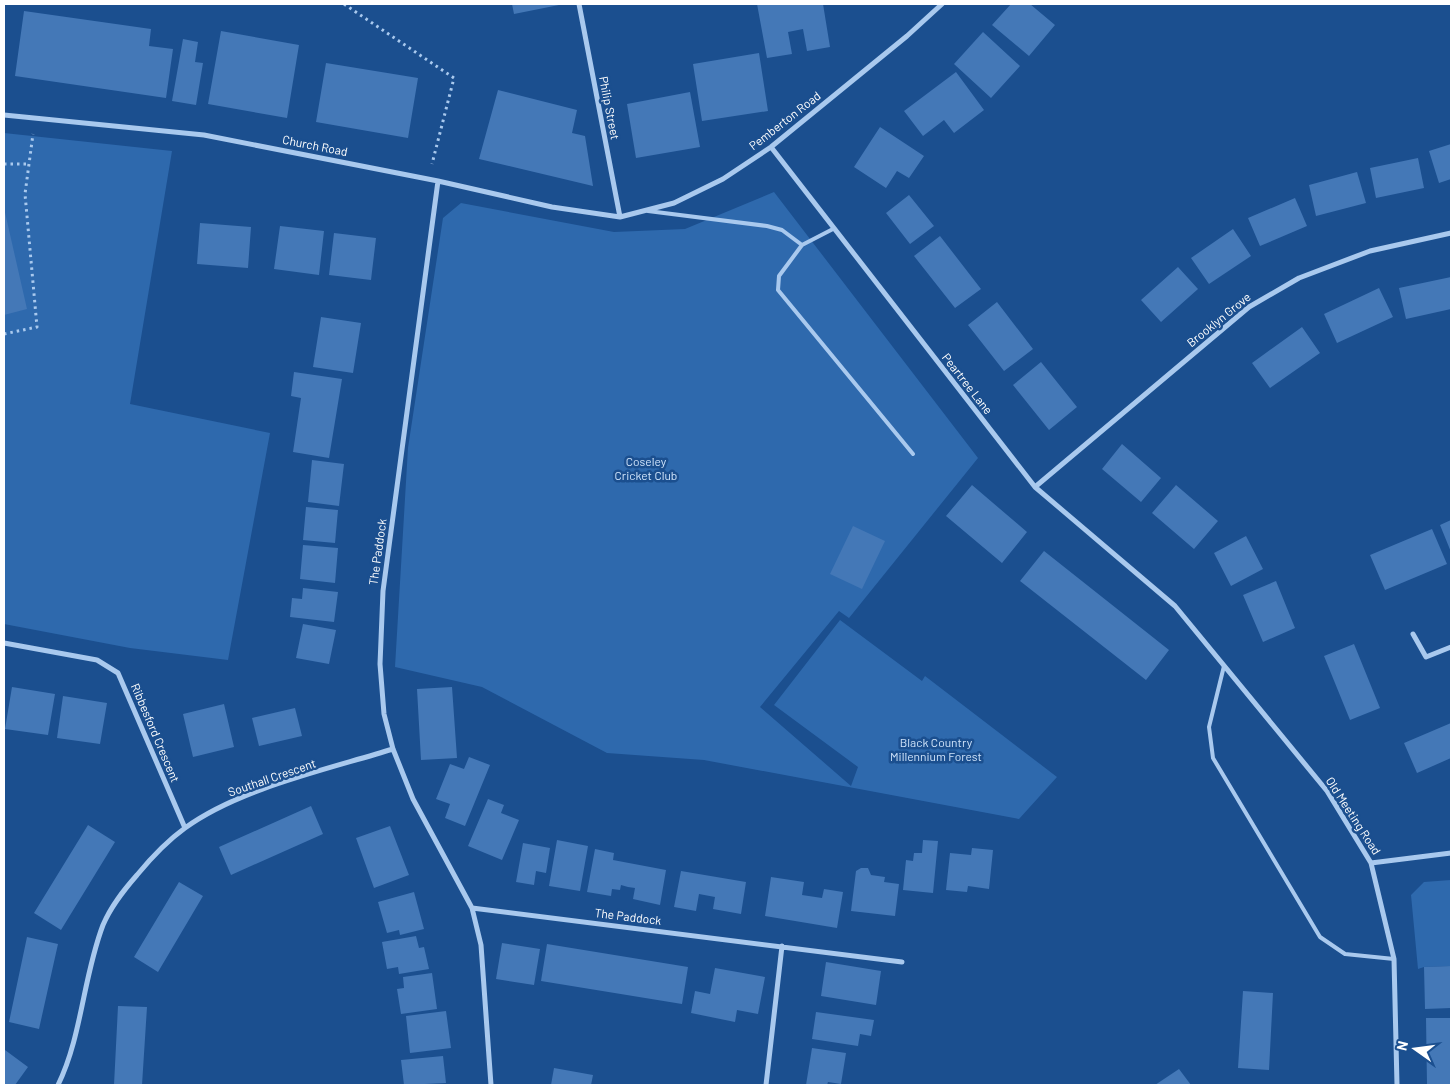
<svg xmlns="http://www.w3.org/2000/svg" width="1455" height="1089" font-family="Barlow,sans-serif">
	<rect width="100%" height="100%" fill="#1b4f8f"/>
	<path fill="#2e69ad" d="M4,133L172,151L130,404L270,433L228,660L130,648L4,624Z
		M774,192L978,458L849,618L839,611L760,707L851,786L858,767L774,705L840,620L922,681L925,676L1057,777L1019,819L704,760L607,753L482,687L395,667L408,448L443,218L461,203L614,232L685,229Z
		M1451,880V966L1424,967L1418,969L1411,895L1424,882Z"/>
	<path fill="#4478b7" d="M512,4H559V5L514,14Z
		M757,4H823L830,47L807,51L803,29L788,32L792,54L767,58Z
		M1011,4H1030L1055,25L1029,56L992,25Z
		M24,11L151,29L149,46L173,49L166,98L15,76Z
		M221,31L299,45L287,118L208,104Z
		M983,32L1020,66L991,98L954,64Z
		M183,39L198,42L195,62L203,63L196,105L172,101Z
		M759,53L768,111L702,121L693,64Z
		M326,63L418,78L408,138L316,122Z
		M956,72L984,110L954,133L944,120L923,136L904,111Z
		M498,90L577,110L572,133L585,136L593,186L479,159Z
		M690,92L700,147L636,158L627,104Z
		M880,127L924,156L909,178L897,171L886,188L854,167Z
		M1451,144V179L1439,183L1429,151Z
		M1418,158L1424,188L1376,198L1370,168Z
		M1357,172L1366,203L1316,216L1309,185Z
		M909,195L934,226L910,244L886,213Z
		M1295,198L1307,226L1260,246L1248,218Z
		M4,208L27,309L4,315Z
		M200,223L251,227L248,268L197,264Z
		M280,226L324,231L319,275L274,269Z
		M1233,229L1251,256L1209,284L1191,258Z
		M334,233L376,238L371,280L329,275Z
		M940,236L981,289L955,308L914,256Z
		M1178,267L1198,289L1161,322L1141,300Z
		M1451,277V309L1406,319L1399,288Z
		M1379,288L1393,317L1337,343L1324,314Z
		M997,302L1033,349L1004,371L968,325Z
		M321,317L361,323L353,373L313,367Z
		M1302,327L1320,353L1270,388L1252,363Z
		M1041,362L1077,407L1049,430L1013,385Z
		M294,372L342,379L329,458L293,452L301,398L291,396Z
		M1122,444L1161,478L1141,502L1102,469Z
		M312,460L344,464L339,506L308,502Z
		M972,485L1027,532L1002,563L946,516Z
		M1176,485L1218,521L1194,549L1152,513Z
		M306,507L338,510L335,543L303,540Z
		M1451,520V552L1440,525Z
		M853,526L885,541L862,589L830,574Z
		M1432,529L1447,564L1385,590L1370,555Z
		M1246,536L1263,569L1231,586L1214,553Z
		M303,545L338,548L335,583L300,579Z
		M1044,551L1169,650L1146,680L1020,581Z
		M1276,581L1295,628L1263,642L1243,595Z
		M303,588L338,592L334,622L290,617L292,598L302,599Z
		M303,624L336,630L329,664L296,658Z
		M1354,644L1380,708L1350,720L1324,656Z
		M12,687L55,694L48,735L5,729Z
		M452,687L457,758L421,760L417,689Z
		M63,696L107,703L100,744L57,738Z
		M224,704L234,747L193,757L183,714Z
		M295,708L302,736L259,746L252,718Z
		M1451,723V758L1417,773L1404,743Z
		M469,757L490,765L465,826L445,818L450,804L436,799L450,764L464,769Z
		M488,799L504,805L501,813L519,820L502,860L468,846Z
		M311,806L323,834L231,875L219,847Z
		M88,825L115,842L61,930L34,913Z
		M390,826L409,875L374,888L356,838Z
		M557,840L588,846L580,891L549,886Z
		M923,840L938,841L933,893L903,890L906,860L913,861L914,853H922Z
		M523,843L550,848L546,873L536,871L534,885L516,882Z
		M972,848L993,850L989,889L968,886L967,892L946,890L950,853L971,855Z
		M595,849L614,853L613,860L666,870L660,905L633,899L635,888L628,887L621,885L620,890L612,889L611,896L587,892Z
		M861,868H868L871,875L885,877L884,882L899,884L895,916L851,911L856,871Z
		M681,871L746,882L741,914L713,909L715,897L699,894L696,911L674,907Z
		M771,877L804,882L802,895L822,898L824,889L843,892L837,928L765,916Z
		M179,882L203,896L158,972L134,957Z
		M414,892L424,929L400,935L399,930L387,933L378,902Z
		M416,936L419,948L424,947L429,969L399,974L398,967L387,969L382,942Z
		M27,937L58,944L39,1029L9,1022Z
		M502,943L540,949L534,985L496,979Z
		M547,944L688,967L682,1004L541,981Z
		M826,962L881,971L876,1005L821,996Z
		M1451,966V1008L1425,1009L1424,967Z
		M715,968L765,977L758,1014L737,1010L735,1022L691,1013L695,991L710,994Z
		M432,973L437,1009L401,1014L397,989L404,988L403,977Z
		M1243,991L1273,993L1269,1070L1238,1068Z
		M118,1006L147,1007L142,1085H114Z
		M446,1011L451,1048L410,1053L406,1016Z
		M816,1012L874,1020L871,1036L860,1034L858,1046L812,1039Z
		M1426,1018H1451V1085H1427Z
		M812,1048L846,1053L841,1084L828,1082L827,1085H806Z
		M5,1050L28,1067L15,1085H4Z
		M443,1056L446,1083L404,1085L401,1060Z
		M554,1068L593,1075L591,1085H551Z
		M1179,1069L1191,1085H1155Z"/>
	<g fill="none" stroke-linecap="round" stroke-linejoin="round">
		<path stroke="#a9c9ee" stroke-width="3" stroke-dasharray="2.5 4" stroke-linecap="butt" d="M344,4L454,78L432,164
			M4,164H29
			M4,334L37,327L25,194L33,134"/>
		<path stroke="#a9c9ee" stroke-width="4" d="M648,211L767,226L782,230L802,245
			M833,229L802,245L779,276L778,290L913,454
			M1224,666L1209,727L1213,758L1320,937L1345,954L1394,959"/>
		<path stroke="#a9c9ee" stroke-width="5" d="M579,4L620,217
			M4,115L204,135L438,181L552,207L620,217L674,203L723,179L771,147L907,36L942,4
			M771,147L1035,487L1175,606L1327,791L1371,863L1394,959L1397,1085
			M438,181L383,591L380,664L384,714L393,749L413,799L472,908L481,945L491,1085
			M1035,487L1249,307L1299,278L1370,251L1451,233
			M1413,634L1426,657L1451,647
			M4,643L97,660L118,673L185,828
			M1371,863L1451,853
			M472,908L902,962
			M58,1085C82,1036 83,977 103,925C111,906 123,891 137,875C151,858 167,841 185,828C240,788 329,769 393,749
			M766,1085L782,946"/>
	</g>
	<g text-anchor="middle" stroke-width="5" stroke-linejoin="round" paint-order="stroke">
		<g font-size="12" fill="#fff" stroke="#1b4f8f">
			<text transform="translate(609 108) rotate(79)" y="4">Philip Street</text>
			<text transform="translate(785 121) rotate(-38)" y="4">Pemberton Road</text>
			<text transform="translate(315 146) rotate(11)" y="4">Church Road</text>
			<text transform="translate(1219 320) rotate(-39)" y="4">Brooklyn Grove</text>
			<text transform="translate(967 384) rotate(52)" y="4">Peartree Lane</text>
			<text transform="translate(378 552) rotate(-82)" y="4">The Paddock</text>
			<text transform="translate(155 733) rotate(67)" y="4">Ribbesford Crescent</text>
			<text transform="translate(272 778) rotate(-19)" y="4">Southall Crescent</text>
			<text transform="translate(1353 816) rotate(57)" y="4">Old Meeting Road</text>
			<text transform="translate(628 917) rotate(7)" y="4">The Paddock</text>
		</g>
		<g font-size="12" fill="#cfe3fa" stroke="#1b4f8f">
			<text x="646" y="466">Coseley<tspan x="646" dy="14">Cricket Club</tspan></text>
			<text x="936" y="747">Black Country<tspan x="936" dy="14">Millennium Forest</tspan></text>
		</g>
	</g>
	<rect width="1455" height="1089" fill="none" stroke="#ffffff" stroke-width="10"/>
	<g transform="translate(1415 1049) rotate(284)" stroke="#1b4f8f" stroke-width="4" paint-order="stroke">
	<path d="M0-4L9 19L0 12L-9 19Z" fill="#ffffff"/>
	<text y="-8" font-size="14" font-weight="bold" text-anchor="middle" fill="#ffffff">N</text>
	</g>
</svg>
